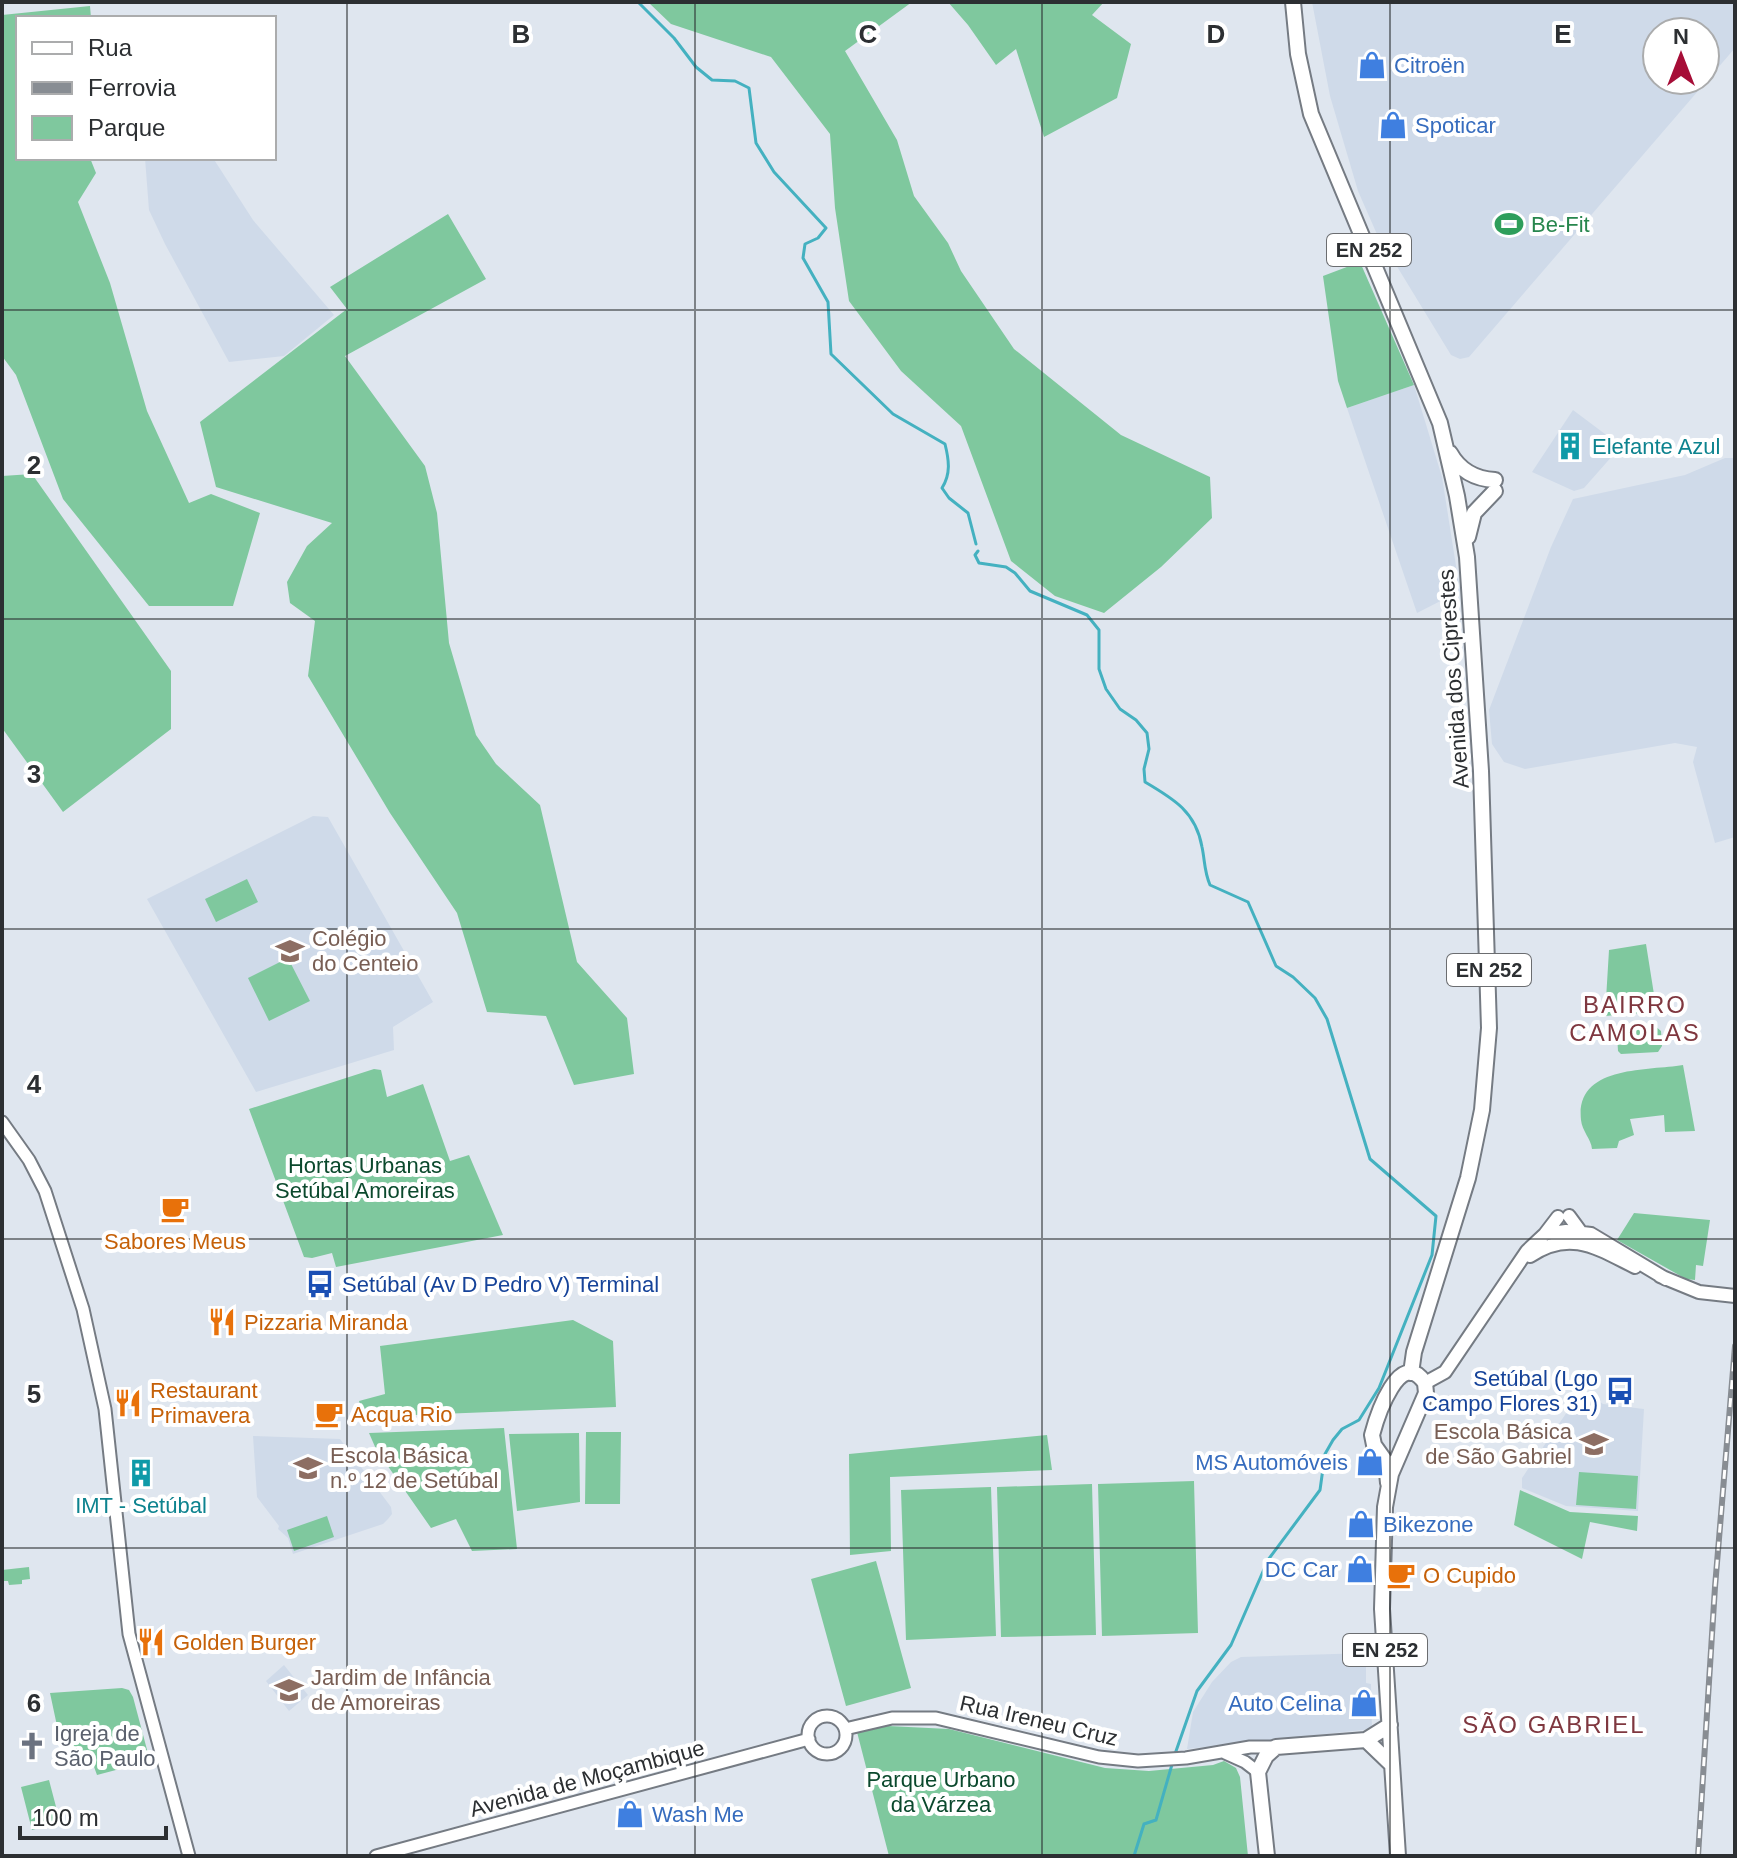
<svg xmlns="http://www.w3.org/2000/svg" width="1737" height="1858" font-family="Helvetica,sans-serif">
	<rect width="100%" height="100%" fill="#dfe6ef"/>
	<path fill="#cfdae9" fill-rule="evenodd" d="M1312,2H1735V48L1469,357L1460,359L1451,355L1376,232L1358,191L1330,96ZM1657,32H1705V80H1657Z
		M145,158H213L253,220L334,315L284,356L229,362L165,244L149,210Z
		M1414,385L1442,477L1460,591L1417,613L1347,408Z
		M1573,410L1621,446L1584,488L1574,491L1532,472Z
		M1725,458H1735V837L1715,843L1693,762L1697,747L1675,743L1525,769L1504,762L1492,744L1489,710L1551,547L1573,499L1685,475Z
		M313,816L328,817L433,1002L393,1027L394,1050L256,1092L147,899Z
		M1588,1392L1603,1404L1644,1409L1638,1511L1566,1506L1522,1488V1478L1580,1393Z
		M253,1436L340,1439L391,1507L392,1514L388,1519L383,1524L293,1554L288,1538L278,1529L279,1526L257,1497Z
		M1366,1653V1683L1371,1684L1372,1729L1187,1749L1193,1712L1212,1682L1231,1662L1241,1657Z
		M284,1665L308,1695L289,1711L266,1681Z"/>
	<path fill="#7fc89e" d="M648,2H912L845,51L897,140L914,196L948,243L961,271L1014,349L1121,435L1210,477L1212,518L1161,567L1104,613L1055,596L1011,561L961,426L901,371L849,301L835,208L830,134L771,57L671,24Z
		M948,2H1104L1092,15L1131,44L1117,98L1044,137L1016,49L996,65L968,25Z
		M90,6L91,18H18V158H90L96,173L78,202L110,283L147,411L189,503L211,494L260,513L233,606H149L63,499L16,375L2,356V15Z
		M448,214L486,279L345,356L425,466L437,513L449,643L476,735L496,764L540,805L577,962L627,1018L634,1074L574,1085L546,1016L487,1012L457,913L390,813L308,676L315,621L290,603L287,582L307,546L332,523L216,487L200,422L347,309L330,287Z
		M1360,262L1414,385L1347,408L1338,381L1323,276Z
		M32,474L171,671V729L63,812L2,728V476Z
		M247,879L258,902L216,922L205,899Z
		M1646,944L1656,1007L1653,1012L1605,1016L1609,950Z
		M288,958L310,1001L269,1021L248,978Z
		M1655,1026L1661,1031L1662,1046L1658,1052L1621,1054L1618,1051L1617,1034L1621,1028Z
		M1683,1065L1695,1131L1665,1132L1664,1115L1630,1119L1634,1135L1619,1141L1617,1148L1592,1149C1591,1139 1582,1131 1581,1120C1575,1065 1647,1071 1683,1065Z
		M374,1069L381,1070L387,1097L423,1084L450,1161L469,1155L503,1235L336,1267L332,1253L312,1258L304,1257L249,1109Z
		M1634,1213L1710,1220L1703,1266L1696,1265L1695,1280L1686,1279L1617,1240Z
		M573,1320L613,1341L616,1407L364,1417L359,1401L385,1394L380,1346Z
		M504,1428L517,1549L472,1551L456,1519L431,1528L376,1449L369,1433Z
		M586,1432H621L620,1504H585Z
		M579,1433L580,1502L517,1511L509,1434Z
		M1047,1435L1052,1470L890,1477L891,1551L850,1555L849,1454Z
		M1579,1472L1638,1476L1636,1509L1576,1505Z
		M1194,1481L1198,1633L1102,1636L1098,1484Z
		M1092,1484L1096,1635L1001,1637L997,1487Z
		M991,1487L996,1636L906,1640L901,1490Z
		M1520,1490L1570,1512L1638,1516L1637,1531L1590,1522L1582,1559L1514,1525Z
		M327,1516L334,1537L294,1551L287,1530Z
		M876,1561L911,1688L846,1706L811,1579Z
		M29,1567L30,1579L22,1580V1584L9,1585L8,1581H2V1570Z
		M122,1688L129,1690L133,1697L150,1761L97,1775L93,1764L66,1768L50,1693Z
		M888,1726L949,1729L1105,1768L1149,1771L1213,1765L1224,1761L1236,1768L1240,1777L1248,1856H889L857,1732Z
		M49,1780L60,1822L32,1830L21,1787Z"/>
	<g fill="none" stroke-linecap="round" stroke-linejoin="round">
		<path stroke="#44b1c0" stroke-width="3" d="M638,2L674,38L696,67L712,80L735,81L749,88L756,143L774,172L826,228L818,238L805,244L803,258L828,302L831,354L893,414L945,444C949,460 951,474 942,488L949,498L968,513L976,544
			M978,551L975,555L979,563L1006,567L1015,573L1030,591L1087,615L1099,630V669L1106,689L1120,709L1136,720L1147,733L1149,749L1144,769L1145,782C1174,799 1196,812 1202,847C1205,861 1204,871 1210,885L1248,902L1276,966L1293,977L1315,998L1327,1019L1370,1159L1436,1216L1432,1255L1379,1388L1359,1420L1342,1429L1333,1440L1325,1454L1320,1490L1268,1560L1231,1645L1197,1691L1175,1754
			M1134,1856L1144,1824L1156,1820L1173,1761"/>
		<defs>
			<path id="tertiary" d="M2,1122L29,1160L45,1191L83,1309L105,1409L129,1634L189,1856
				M808 1735a19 19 0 1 1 38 0a19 19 0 1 1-38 0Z
				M845,1729L892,1718H936L1099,1757L1138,1761L1186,1758L1250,1747H1276
				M1225,1753L1245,1762L1258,1772
				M376,1856L809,1739"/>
			<path id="secondary" d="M1569,1216L1580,1231
				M1545,1234L1558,1217
				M1530,1256C1570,1229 1597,1248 1635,1267
				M1660,1276L1699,1292L1735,1296
				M1425,1383L1445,1372L1527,1251L1545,1234L1566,1231L1591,1234L1666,1279"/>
			<path id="primary" d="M1293,2L1298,54L1311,114L1440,423L1457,496L1467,557L1481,771L1489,1028L1482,1110L1468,1178L1414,1352L1411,1373
				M1450,453C1460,471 1475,479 1495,480
				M1468,537L1474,513L1495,491
				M1388,1483L1386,1462L1374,1445L1372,1435C1377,1416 1400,1346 1425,1383L1426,1393L1391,1474L1385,1507L1382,1609L1398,1856
				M1366,1740L1391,1764
				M1267,1856L1258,1772L1266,1756L1276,1747L1366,1740L1390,1725"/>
		</defs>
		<use href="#tertiary" stroke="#757b83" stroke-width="15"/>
		<use href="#secondary" stroke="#757b83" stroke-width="16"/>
		<use href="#primary" stroke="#757b83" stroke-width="18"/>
		<use href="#tertiary" stroke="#fff" stroke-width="11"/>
		<use href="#secondary" stroke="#fff" stroke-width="12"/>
		<use href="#primary" stroke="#fff" stroke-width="14"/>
		<defs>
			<path id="rail" d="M1698,1856L1715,1587L1735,1346"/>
		</defs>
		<use href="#rail" stroke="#888d93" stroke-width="6"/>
		<use href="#rail" stroke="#fff" stroke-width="3" stroke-dasharray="9" stroke-linecap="butt"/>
	</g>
	<path fill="none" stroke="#2c2f32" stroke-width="2" stroke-opacity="0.55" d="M347,2V1856M695,2V1856M1042,2V1856M1390,2V1856M2,310H1735M2,619H1735M2,929H1735M2,1239H1735M2,1548H1735"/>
	<defs>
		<symbol id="shop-bare" viewBox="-9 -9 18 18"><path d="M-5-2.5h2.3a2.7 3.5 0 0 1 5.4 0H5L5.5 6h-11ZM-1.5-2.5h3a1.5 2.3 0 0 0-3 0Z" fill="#3f7fe0" stroke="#fff" stroke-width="2.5" paint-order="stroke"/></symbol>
		<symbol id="stadium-bare" viewBox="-9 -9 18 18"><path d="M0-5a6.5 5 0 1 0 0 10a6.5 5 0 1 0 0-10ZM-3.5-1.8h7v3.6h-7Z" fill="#2e9e5b" stroke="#fff" stroke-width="2.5" paint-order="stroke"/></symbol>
		<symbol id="building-bare" viewBox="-9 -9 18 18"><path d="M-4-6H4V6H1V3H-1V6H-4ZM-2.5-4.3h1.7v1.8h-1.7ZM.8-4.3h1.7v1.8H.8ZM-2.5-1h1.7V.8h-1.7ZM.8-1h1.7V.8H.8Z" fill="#0f9aa8" stroke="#fff" stroke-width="2.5" paint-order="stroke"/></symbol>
		<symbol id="school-bare" viewBox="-9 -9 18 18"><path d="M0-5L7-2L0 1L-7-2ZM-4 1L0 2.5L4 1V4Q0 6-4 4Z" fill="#8d6e63" stroke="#fff" stroke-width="2.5" paint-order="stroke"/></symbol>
		<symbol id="cafe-bare" viewBox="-9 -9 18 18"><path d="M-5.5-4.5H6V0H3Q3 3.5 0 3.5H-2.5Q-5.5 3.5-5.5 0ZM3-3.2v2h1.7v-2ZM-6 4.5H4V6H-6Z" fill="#e8710a" stroke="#fff" stroke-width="2.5" paint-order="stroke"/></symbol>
		<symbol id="bus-bare" viewBox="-9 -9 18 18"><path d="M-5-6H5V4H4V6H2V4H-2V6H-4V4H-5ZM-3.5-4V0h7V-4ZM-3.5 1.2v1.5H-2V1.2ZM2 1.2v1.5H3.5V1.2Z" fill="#1a4fb4" stroke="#fff" stroke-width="2.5" paint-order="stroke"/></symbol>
		<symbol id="restaurant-bare" viewBox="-9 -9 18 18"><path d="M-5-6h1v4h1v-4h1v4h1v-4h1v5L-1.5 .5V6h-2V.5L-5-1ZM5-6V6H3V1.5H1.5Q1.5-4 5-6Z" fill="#e8710a" stroke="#fff" stroke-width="2.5" paint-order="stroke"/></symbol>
		<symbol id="church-bare" viewBox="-9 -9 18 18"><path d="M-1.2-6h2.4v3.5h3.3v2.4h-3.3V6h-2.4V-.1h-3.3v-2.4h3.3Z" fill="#6b7280" stroke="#fff" stroke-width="2.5" paint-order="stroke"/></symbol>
	</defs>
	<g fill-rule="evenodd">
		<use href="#shop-bare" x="1352" y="45" width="40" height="40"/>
		<use href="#shop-bare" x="1373" y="105" width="40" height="40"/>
		<use href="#stadium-bare" x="1489" y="204" width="40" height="40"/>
		<use href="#building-bare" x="1550" y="426" width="40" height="40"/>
		<use href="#school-bare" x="270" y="931" width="40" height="40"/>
		<use href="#cafe-bare" x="155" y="1189" width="40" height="40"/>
		<use href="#bus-bare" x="300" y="1264" width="40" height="40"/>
		<use href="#restaurant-bare" x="202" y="1302" width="40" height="40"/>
		<use href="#bus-bare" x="1600" y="1371" width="40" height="40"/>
		<use href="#restaurant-bare" x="108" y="1383" width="40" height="40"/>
		<use href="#cafe-bare" x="309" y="1394" width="40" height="40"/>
		<use href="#school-bare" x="1574" y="1424" width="40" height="40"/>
		<use href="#shop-bare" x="1350" y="1442" width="40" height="40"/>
		<use href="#school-bare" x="288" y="1448" width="40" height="40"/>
		<use href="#building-bare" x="121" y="1453" width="40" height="40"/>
		<use href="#shop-bare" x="1341" y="1504" width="40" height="40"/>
		<use href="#shop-bare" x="1340" y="1549" width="40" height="40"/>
		<use href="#cafe-bare" x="1381" y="1555" width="40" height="40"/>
		<use href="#restaurant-bare" x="131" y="1622" width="40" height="40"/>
		<use href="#school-bare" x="269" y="1670" width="40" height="40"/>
		<use href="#shop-bare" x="1344" y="1683" width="40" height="40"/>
		<use href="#church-bare" x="12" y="1726" width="40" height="40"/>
		<use href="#shop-bare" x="610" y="1794" width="40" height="40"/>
	</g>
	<g text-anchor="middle" stroke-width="8" stroke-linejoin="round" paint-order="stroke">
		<g fill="#fff" stroke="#6b6d70" stroke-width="2">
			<rect x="1327" y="234" width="84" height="32" rx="6"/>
			<rect x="1447" y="954" width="84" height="32" rx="6"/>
			<rect x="1343" y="1634" width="84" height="32" rx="6"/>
		</g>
		<g font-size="20" font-weight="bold" fill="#2c2f32">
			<text x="1369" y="257">EN 252</text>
			<text x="1489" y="977">EN 252</text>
			<text x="1385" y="1657">EN 252</text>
		</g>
		<g font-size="22" fill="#366cbe" stroke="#fff" text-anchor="start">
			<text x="1394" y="73">Citroën</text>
			<text x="1415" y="133">Spoticar</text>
			<text x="1348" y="1470" text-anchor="end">MS Automóveis</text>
			<text x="1383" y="1532">Bikezone</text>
			<text x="1338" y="1577" text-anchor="end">DC Car</text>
			<text x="1342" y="1711" text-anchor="end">Auto Celina</text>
			<text x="652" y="1822">Wash Me</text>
		</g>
		<g font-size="22" fill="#27864d" stroke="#fff" text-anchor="start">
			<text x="1531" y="232">Be-Fit</text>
		</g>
		<g font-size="22" fill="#0d838f" stroke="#fff" text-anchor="start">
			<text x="1592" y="454">Elefante Azul</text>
			<text x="141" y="1513" text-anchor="middle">IMT - Setúbal</text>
		</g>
		<g font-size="22" fill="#2c2f32" stroke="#fff">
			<text transform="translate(1453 679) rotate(-94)" y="8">Avenida dos Ciprestes</text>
			<text transform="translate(1039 1720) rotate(13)" y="8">Rua Ireneu Cruz</text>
			<text transform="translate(587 1778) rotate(-15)" y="8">Avenida de Moçambique</text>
		</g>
		<g font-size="22" fill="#785e54" stroke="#fff" text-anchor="start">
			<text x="312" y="946">Colégio<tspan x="312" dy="25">do Centeio</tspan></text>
			<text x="1572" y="1439" text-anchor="end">Escola Básica<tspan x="1572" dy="25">de São Gabriel</tspan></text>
			<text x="330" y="1463">Escola Básica<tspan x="330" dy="25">n.º 12 de Setúbal</tspan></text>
			<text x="311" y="1685">Jardim de Infância<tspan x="311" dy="25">de Amoreiras</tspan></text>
		</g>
		<g font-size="22" fill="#0b492d" stroke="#fff">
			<text x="365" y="1173">Hortas Urbanas<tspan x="365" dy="25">Setúbal Amoreiras</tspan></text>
			<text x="941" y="1787">Parque Urbano<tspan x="941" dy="25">da Várzea</tspan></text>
		</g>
		<g font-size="22" fill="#c56008" stroke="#fff" text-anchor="start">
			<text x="175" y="1249" text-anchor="middle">Sabores Meus</text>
			<text x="244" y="1330">Pizzaria Miranda</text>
			<text x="150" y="1398">Restaurant<tspan x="150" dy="25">Primavera</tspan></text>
			<text x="351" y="1422">Acqua Rio</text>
			<text x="1423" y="1583">O Cupido</text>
			<text x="173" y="1650">Golden Burger</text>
		</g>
		<g font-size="22" fill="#164399" stroke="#fff" text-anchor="start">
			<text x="342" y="1292">Setúbal (Av D Pedro V) Terminal</text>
			<text x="1598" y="1386" text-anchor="end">Setúbal (Lgo<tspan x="1598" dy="25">Campo Flores 31)</tspan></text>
		</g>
		<g font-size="22" fill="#5b616d" stroke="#fff" text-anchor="start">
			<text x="54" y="1741">Igreja de<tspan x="54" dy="25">São Paulo</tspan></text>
		</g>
		<g font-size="24" letter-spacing="2" fill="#7f373f" stroke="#fff">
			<text x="1635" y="1013">BAIRRO<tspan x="1635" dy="28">CAMOLAS</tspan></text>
			<text x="1554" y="1733">SÃO GABRIEL</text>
		</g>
	</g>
	<g font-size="26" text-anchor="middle" font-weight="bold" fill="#2c2f32" stroke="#fff" stroke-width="8" stroke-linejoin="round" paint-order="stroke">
		<text x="521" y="43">B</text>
		<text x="868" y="43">C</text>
		<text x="1216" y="43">D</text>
		<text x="1563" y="43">E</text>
		<text x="34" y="474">2</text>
		<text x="34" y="783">3</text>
		<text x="34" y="1093">4</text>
		<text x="34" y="1403">5</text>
		<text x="34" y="1712">6</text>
	</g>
	<rect width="1737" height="1858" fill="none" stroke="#2c2f32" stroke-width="8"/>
	<rect x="16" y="16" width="260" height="144" fill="#ffffff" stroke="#abacad" stroke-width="2"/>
	<rect x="32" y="42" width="40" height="12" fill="#ffffff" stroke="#abacad" stroke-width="2"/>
	<text x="88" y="56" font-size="24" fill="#2c2f32">Rua</text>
	<rect x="32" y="82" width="40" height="12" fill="#888d93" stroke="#abacad" stroke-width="2"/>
	<text x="88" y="96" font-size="24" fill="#2c2f32">Ferrovia</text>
	<rect x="32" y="116" width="40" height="24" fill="#7fc89e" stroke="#abacad" stroke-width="2"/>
	<text x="88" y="136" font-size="24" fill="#2c2f32">Parque</text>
	<g transform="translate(1681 56)"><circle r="38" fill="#ffffff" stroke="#abacad" stroke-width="2"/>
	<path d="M0-6L14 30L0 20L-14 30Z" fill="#a60d37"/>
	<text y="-12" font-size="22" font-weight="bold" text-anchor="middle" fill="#2c2f32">N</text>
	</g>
	<path d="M20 1826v12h146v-12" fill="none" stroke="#2c2f32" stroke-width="4"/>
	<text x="32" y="1826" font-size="24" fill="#2c2f32" stroke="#ffffff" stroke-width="6" paint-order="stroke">100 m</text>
</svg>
